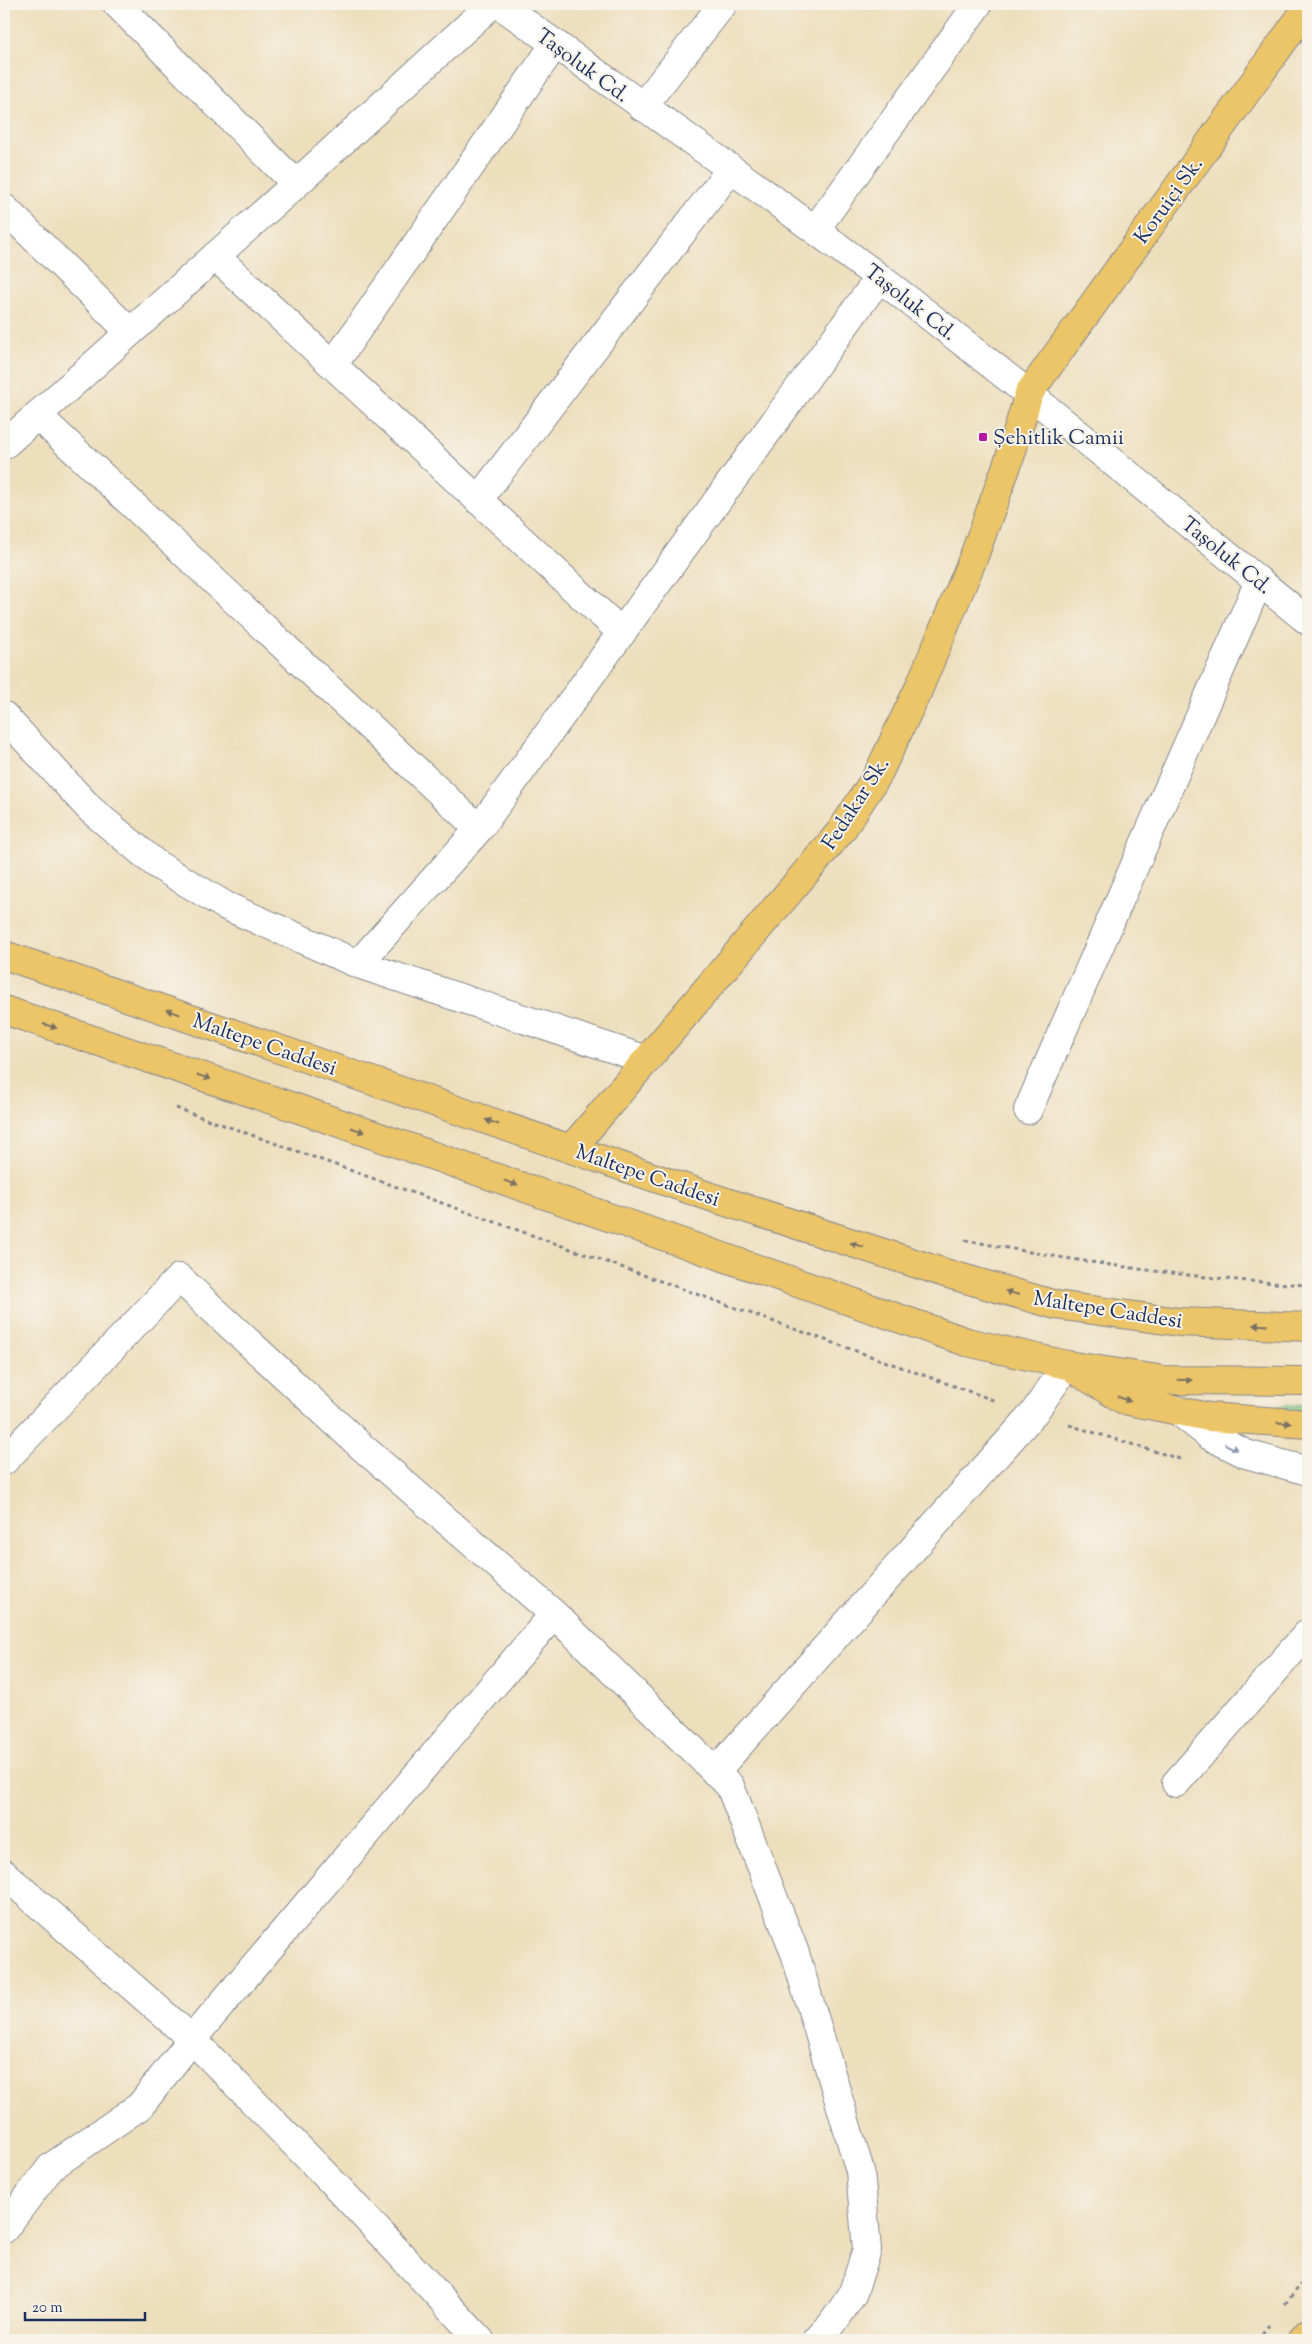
<svg xmlns="http://www.w3.org/2000/svg" width="1312" height="2344" font-family="'Sorts Mill Goudy',serif">
	<rect width="100%" height="100%" fill="#f7f3e8"/>
	<filter id="ink" filterUnits="userSpaceOnUse"><feTurbulence type="fractalNoise" baseFrequency=".02" numOctaves="2"/><feDisplacementMap in="SourceGraphic" scale="10" xChannelSelector="R" yChannelSelector="G"/><feConvolveMatrix kernelMatrix="1 2 1 2 8 2 1 2 1" color-interpolation-filters="sRGB"/></filter>
	<filter id="wash" filterUnits="userSpaceOnUse"><feTurbulence type="fractalNoise" baseFrequency=".0096" numOctaves="4" result="noise"/><feDisplacementMap in="SourceGraphic" scale="20" xChannelSelector="R" yChannelSelector="G"/><feGaussianBlur stdDeviation="1.12" result="paint"/><feColorMatrix in="noise" values="0 0 0 0 0 0 0 0 0 0 0 0 0 0 0 0 0 1.4 0 .05"/><feComposite in="paint" operator="in"/></filter>
	<g filter="url(#wash)">
		<rect width="100%" height="100%" fill="#eddebc"/>
		<path fill="#82c57f" stroke="#4e7a6e" d="M1308,1404V1415L1255,1408Z"/>
	</g>
	<g filter="url(#ink)">
		<g fill="none" stroke-linecap="round" stroke-linejoin="round">
			<defs>
				<path id="minor" d="M117,4L296,184
					M499,4C625,94 753,182 877,276C1024,387 1165,505 1308,621
					M642,107L723,4
					M4,208L130,332
					M815,230L978,4
					M215,256L622,633
					M333,365L555,44
					M37,415L479,829
					M4,445L296,184L492,4
					M478,500L730,170
					M4,716L91,810L156,864L226,906L358,964L647,1060
					M358,964L479,829L879,278
					M1028,1110L1259,581
					M1177,1410L1210,1436L1246,1454L1308,1471
					M4,1461L179,1278L362,1447L554,1614L730,1786L795,1953L860,2171L867,2250L852,2295L832,2324L817,2340
					M715,1772L1033,1414L1067,1365
					M1176,1783L1308,1633
					M4,1874L192,2039L340,2190L480,2340
					M4,2229L51,2167L140,2106L192,2039L554,1614"/>
				<path id="major" d="M4,955L711,1197L945,1273L1056,1305L1179,1322L1308,1327
					M4,1010L299,1109L967,1342L1067,1365L1164,1380L1308,1381
					M571,1149L841,831L877,776L919,688L974,556L1010,457L1029,393L1308,7
					M1077,1371L1124,1400L1209,1417L1308,1424
					M1302,2340L1308,2333"/>
			</defs>
			<use href="#minor" stroke="#84868d" stroke-width="30"/>
			<use href="#major" stroke="#84868d" stroke-width="30"/>
			<path stroke="#84868d" stroke-width="3" stroke-dasharray="4 4" stroke-linecap="butt" d="M176,1108L996,1401
				M965,1240C1078,1262 1193,1279 1308,1285
				M1069,1425L1180,1459
				M1285,2304L1308,2276
				M1257,2340L1269,2325"/>
			<use href="#minor" stroke="#fff" stroke-width="28"/>
			<use href="#major" stroke="#ecc569" stroke-width="28"/>
		</g>
		<defs><path id="oneway-solid" d="M-6-.8H1V-3.2L6.5 0L1 3.2V.8H-6Z" transform="scale(1.25)"/></defs>
		<g fill="#797263">
			<use href="#oneway-solid" transform="translate(173 1012) rotate(-161)"/>
			<use href="#oneway-solid" transform="translate(50 1026) rotate(18)"/>
			<use href="#oneway-solid" transform="translate(204 1077) rotate(18)"/>
			<use href="#oneway-solid" transform="translate(492 1122) rotate(-161)"/>
			<use href="#oneway-solid" transform="translate(358 1130) rotate(19)"/>
			<use href="#oneway-solid" transform="translate(511 1183) rotate(19)"/>
			<use href="#oneway-solid" transform="translate(857 1245) rotate(-162)"/>
			<use href="#oneway-solid" transform="translate(1012 1293) rotate(-164)"/>
			<use href="#oneway-solid" transform="translate(1260 1325) rotate(-178)"/>
			<use href="#oneway-solid" transform="translate(1185 1380) rotate(1)"/>
			<use href="#oneway-solid" transform="translate(1124 1399) rotate(21)"/>
			<use href="#oneway-solid" transform="translate(1284 1423) rotate(4)"/>
		</g>
		<use fill="#8d97ae" href="#oneway-solid" transform="translate(1231 1447) rotate(26)"/>
	</g>
	<rect fill="#b5179e" stroke="#f7f3e8" stroke-width="2" x="978" y="432" width="10" height="10" rx="2.5"/>
	<g text-anchor="middle" stroke-width="4" stroke-linejoin="round" paint-order="stroke">
		<g font-size="21" fill="#1b2f5e" stroke="#f7f3e8">
			<text transform="translate(583 65) rotate(36)" y="7">Taşoluk Cd.</text>
			<text transform="translate(1168 200) rotate(-54)" y="7">Koruiçi Sk.</text>
			<text transform="translate(911 302) rotate(38)" y="7">Taşoluk Cd.</text>
			<text transform="translate(1227 555) rotate(39)" y="7">Taşoluk Cd.</text>
			<text transform="translate(855 803) rotate(-57)" y="7">Fedakar Sk.</text>
			<text transform="translate(265 1044) rotate(19)" y="7">Maltepe Caddesi</text>
			<text transform="translate(648 1175) rotate(19)" y="7">Maltepe Caddesi</text>
			<text transform="translate(1108 1309) rotate(9)" y="7">Maltepe Caddesi</text>
		</g>
		<g font-size="21" fill="#1b2f5e" stroke="#f7f3e8" text-anchor="start">
			<text x="993" y="444">Şehitlik Camii</text>
		</g>
	</g>
	<rect width="1312" height="2344" fill="none" stroke="#f7f3e8" stroke-width="20"/>
	<path d="M25 2312v8h120v-8" fill="none" stroke="#1b2f5e" stroke-width="2.5"/>
	<text x="32" y="2312" font-size="15" fill="#1b2f5e" stroke="#f7f3e8" stroke-width="4" paint-order="stroke">20 m</text>
</svg>
